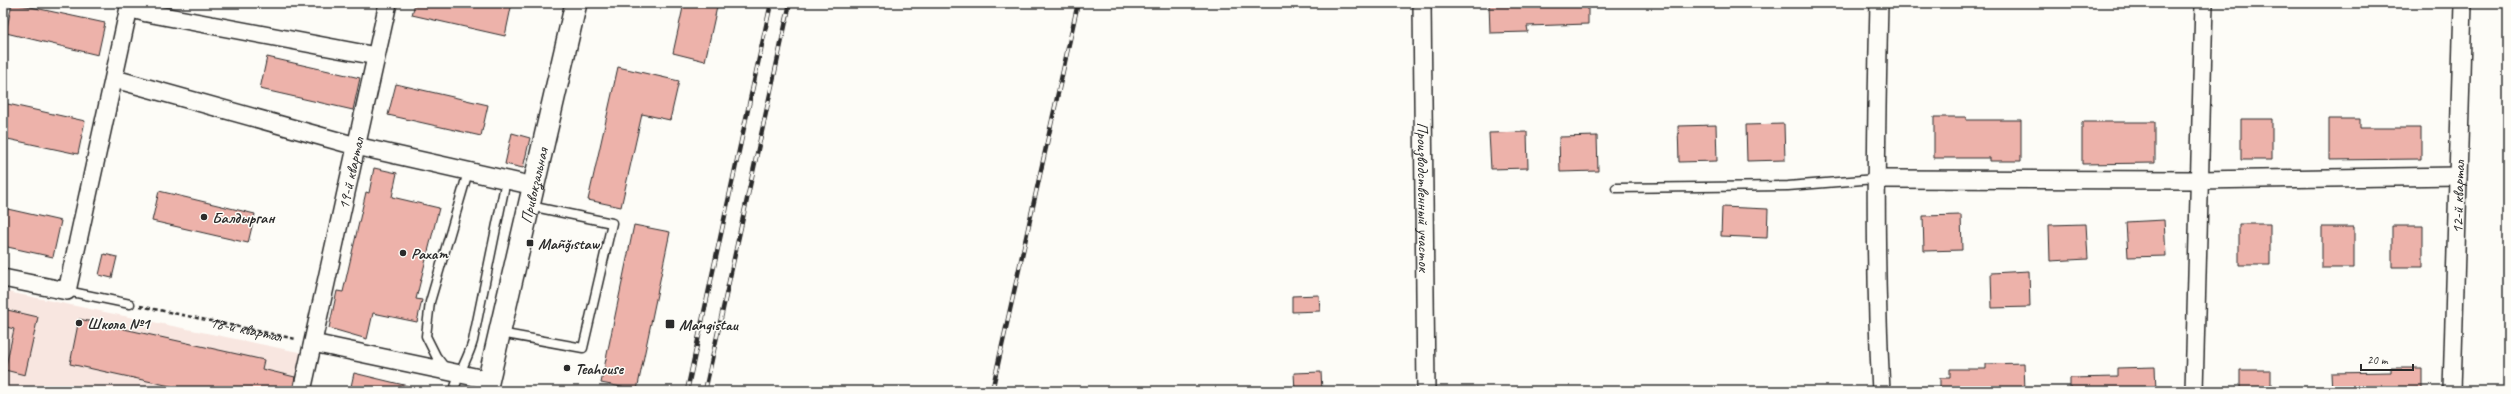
<svg xmlns="http://www.w3.org/2000/svg" width="2511" height="394" font-family="Caveat,sans-serif">
	<rect width="100%" height="100%" fill="#fdfcf7"/>
	<filter id="ink" filterUnits="userSpaceOnUse"><feTurbulence type="fractalNoise" baseFrequency=".025" numOctaves="2"/><feDisplacementMap in="SourceGraphic" scale="8" xChannelSelector="R" yChannelSelector="G"/><feConvolveMatrix kernelMatrix="1 2 1 2 8 2 1 2 1" color-interpolation-filters="sRGB"/></filter>
	<g filter="url(#ink)">
		<path fill="#f8e6e0" d="M3,291L308,354L299,391H3Z"/>
		<path fill="#edb2aa" stroke="#2b2b2b" d="M12,3L105,23L98,55L6,33Z
			M415,3H512L505,36L412,15Z
			M684,3H700L717,7L705,61L673,53Z
			M1489,3H1588V24L1527,26L1528,32L1490,33Z
			M267,57L360,78L353,110L260,89Z
			M618,67L679,81L670,120L642,114L621,207L588,200Z
			M396,84L488,105L481,136L388,115Z
			M3,103L85,121L78,154L3,138Z
			M1934,117H1966V120H2021V161H1990V158H1934Z
			M2241,119H2272V160H2241Z
			M2329,119H2360V128H2421V159L2329,160Z
			M2082,122H2155V163L2082,164Z
			M1784,124L1785,160L1747,161L1746,125Z
			M1716,125L1717,161L1679,162L1678,126Z
			M1527,132L1528,168L1491,169L1489,133Z
			M512,133L530,138L523,168L505,164Z
			M1597,136L1598,171L1560,172L1559,137Z
			M374,168L397,173L392,197L439,208L416,299L422,300L417,322L373,313L367,339L329,328L337,291L343,292L366,192L369,193Z
			M159,191L255,214L248,243L152,221Z
			M1722,207L1768,209L1767,238L1721,236Z
			M3,208L61,221L53,257L3,246Z
			M1961,215L1962,250L1924,251L1923,216Z
			M2164,220L2166,256L2128,257L2126,222Z
			M2086,224L2088,259L2050,261L2049,225Z
			M2239,224H2270V265H2239Z
			M634,225L670,232L637,390L601,383Z
			M2392,226H2423V267H2392Z
			M2322,227H2354V268H2322Z
			M104,254L117,257L112,278L99,275Z
			M2029,271L2030,307L1992,308L1991,273Z
			M1319,295L1320,311L1292,312V296Z
			M3,309L38,317L25,375L5,370L14,329L3,326Z
			M79,319L264,360L262,369L295,377L292,391H193L70,364Z
			M2024,363L2025,391H1940V378H1950V369H1986V364Z
			M2155,367L2156,391H2070V378L2117,377V368Z
			M2391,368H2422V391H2332L2331,373L2391,372Z
			M2240,370H2271V391H2240Z
			M1321,372L1322,391H1295L1294,373Z
			M354,373L408,386L407,391H350Z"/>
		<g fill="none" stroke-linecap="round" stroke-linejoin="round">
			<defs>
				<path id="service" d="M1616,188L1788,186L1875,179
					M67,291L130,304
					M500,333L583,348L612,223L530,206
					M446,369L436,356L426,336L430,302L468,172
					M454,391C458,373 468,359 473,341L506,180"/>
				<g id="minor">
					<path id="s2" d="M1422,3L1426,391"/>
					<path d="M1879,3C1876,133 1874,262 1881,391"/>
					<path d="M129,8L147,13L376,56"/>
					<path d="M115,79L356,146L534,186"/>
					<path d="M1875,179L2199,180L2458,176"/>
					<path d="M3,278L67,291L130,3"/>
					<path d="M313,343L489,380"/>
					<path id="s3" d="M302,391L388,3"/>
					<path d="M2194,391L2204,3"/>
					<path id="s4" d="M2452,391L2463,3"/>
				</g>
				<g id="tertiary">
					<path id="s5" d="M486,391L576,3"/>
				</g>
			</defs>
			<use href="#service" stroke="#2b2b2b" stroke-width="11"/>
			<use href="#minor" stroke="#2b2b2b" stroke-width="20"/>
			<use href="#tertiary" stroke="#2b2b2b" stroke-width="24"/>
			<path stroke="#2b2b2b" stroke-width="2.5" stroke-dasharray="4 3" stroke-linecap="butt" id="s1" d="M140,306L296,339"/>
			<use href="#service" stroke="#fdfcf7" stroke-width="8"/>
			<use href="#minor" stroke="#fdfcf7" stroke-width="17"/>
			<use href="#tertiary" stroke="#fdfcf7" stroke-width="21"/>
			<defs>
				<path id="rail" d="M687,391L771,3
					M705,391L790,3
					M992,391L1078,3"/>
			</defs>
			<use href="#rail" stroke="#2b2b2b" stroke-width="4.5"/>
			<use href="#rail" stroke="#fdfcf7" stroke-width="3" stroke-dasharray="9" stroke-linecap="butt"/>
		</g>
	</g>
	<g fill="#2b2b2b" stroke="#fdfcf7" stroke-width="1.5">
		<circle cx="204" cy="217" r="4"/>
		<rect x="526" y="239" width="8" height="8" rx="2"/>
		<circle cx="403" cy="253" r="4"/>
		<circle cx="79" cy="323" r="4"/>
		<rect x="665" y="319" width="10" height="10" rx="2"/>
		<circle cx="567" cy="368" r="4"/>
	</g>
	<g text-anchor="middle" stroke-width="3" stroke-linejoin="round" paint-order="stroke">
		<g font-size="16" fill="#2b2b2b" stroke="#fdfcf7">
			<text dy="6" stroke="none"><textPath href="#s3" startOffset="223">19-й квартал</textPath></text>
			<text dy="6" stroke="none"><textPath href="#s5" startOffset="211">Привокзальная</textPath></text>
			<text dy="6" stroke="none"><textPath href="#s2" startOffset="194">Производственный участок</textPath></text>
			<text dy="6" stroke="none"><textPath href="#s4" startOffset="194">12-й квартал</textPath></text>
			<text dy="6" stroke="none"><textPath href="#s1" startOffset="108">18-й квартал</textPath></text>
		</g>
		<g font-size="16" font-weight="bold" fill="#2b2b2b" stroke="#fdfcf7" text-anchor="start">
			<text x="212" y="223">Балдырган</text>
			<text x="538" y="249">Mañğıstaw</text>
			<text x="411" y="259">Рахат</text>
			<text x="87" y="329">Школа №1</text>
			<text x="679" y="330">Mangistau</text>
			<text x="575" y="374">Teahouse</text>
		</g>
	</g>
	<rect width="2511" height="394" fill="none" stroke="#fdfcf7" stroke-width="16"/>
	<rect x="8" y="8" width="2495" height="378" fill="none" stroke="#2b2b2b" stroke-width="1.5" filter="url(#ink)"/>
	<path d="M2361 364v6h52v-6" fill="none" stroke="#2b2b2b" stroke-width="2"/>
	<text x="2367" y="364" font-size="12" fill="#2b2b2b" stroke="#fdfcf7" stroke-width="3" paint-order="stroke">20 m</text>
</svg>
